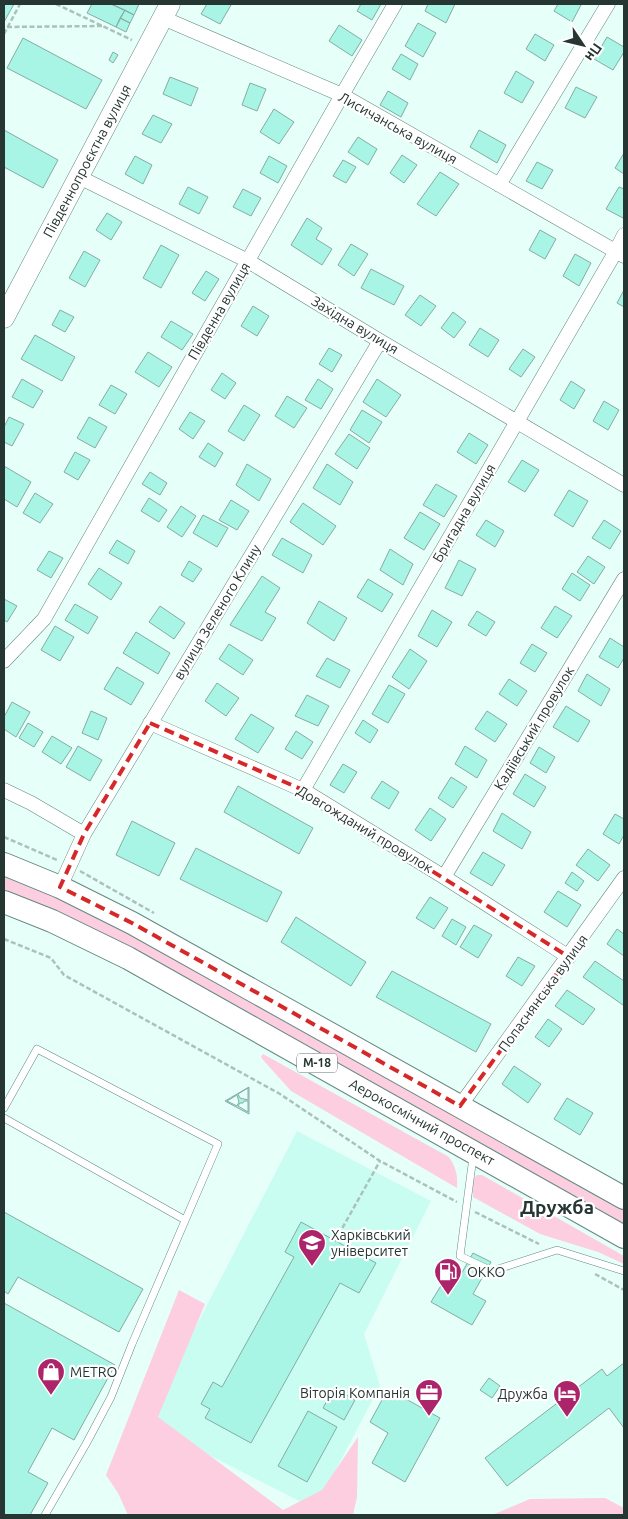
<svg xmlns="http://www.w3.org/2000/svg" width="628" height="1519" font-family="Ubuntu,sans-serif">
	<rect width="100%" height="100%" fill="#e7fff9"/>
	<path fill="#cafdf1" d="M297,1131L431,1201L364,1334L380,1386L315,1509L146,1423Z"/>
	<path fill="#fccedf" d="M4,872L83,907L624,1206V1228L4,893Z
		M263,1054L449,1157C456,1167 458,1176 457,1188L291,1091L264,1061L261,1057Z
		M477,1175H482L624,1256V1264L598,1252L540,1234L473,1197L472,1181Z
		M179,1290L205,1304L158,1417L283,1510L322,1490L358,1437L357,1497L353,1515H128L118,1493L106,1475Z
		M605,1498L624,1508V1515H492L530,1499Z"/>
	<path fill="#a8f5e5" stroke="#85aca3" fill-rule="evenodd" d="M4,4H14L4,22Z
		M92,4H111L125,10L116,27L87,13Z
		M111,4H139L134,15Z
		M207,4H227L231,5L220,24L201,14Z
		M361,4H381L372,20L357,11Z
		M428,4H455L446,23L425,11Z
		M558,4H578L581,5L572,22L554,11Z
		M125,10L134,15L130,23L120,18Z
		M120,18L130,23L126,32L116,27Z
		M418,23L436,33L423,57L405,46Z
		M339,25L362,40L352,56L329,41Z
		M535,34L554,45L545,61L526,49Z
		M607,37L624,47V52L613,70L594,59Z
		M23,38L102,80L86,109L7,68Z
		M113,52L118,55L113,63L109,60Z
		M401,54L418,64L410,80L392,69Z
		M516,71L534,82L522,103L504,93Z
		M170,77L198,88L191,106L163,94Z
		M250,83L266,89L257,111L242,105Z
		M576,87L597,97L585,118L565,108Z
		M388,91L408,103L401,117L380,105Z
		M274,109L294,122L279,144L260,132Z
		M153,115L172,124L161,143L142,134Z
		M4,130L58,160L43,188L4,167Z
		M479,130L506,145L497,163L470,147Z
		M358,137L377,149L368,165L348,152Z
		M624,153V174L615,168Z
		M402,155L417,165L404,183L390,173Z
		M135,156L152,165L143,184L125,174Z
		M269,156L287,166L278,183L260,173Z
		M343,160L356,167L346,183L333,176Z
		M537,162L553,170L542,189L526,181Z
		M440,172L459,184L436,216L417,204Z
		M188,187L208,197L199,214L179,204Z
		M619,187L624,189V216L623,218L606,209Z
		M243,189L261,198L251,216L233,207Z
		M107,213L122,222L111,240L96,230Z
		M307,218L322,228L316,239L332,249L322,265L291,245Z
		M540,230L556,239L545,259L529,250Z
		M351,244L368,254L354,276L338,265Z
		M161,245L179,255L161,288L143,278Z
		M84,251L100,260L85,287L69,278Z
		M575,254L591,263L579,286L563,276Z
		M371,269L404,286L394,305L361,288Z
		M206,271L219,279L205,301L192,293Z
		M624,290V307L617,303Z
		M420,295L436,306L421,326L405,315Z
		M253,306L269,316L257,336L241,326Z
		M60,310L74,317L65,332L52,325Z
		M453,312L466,322L454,338L441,328Z
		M171,321L193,334L182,350L161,337Z
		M480,328L499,340L488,357L469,345Z
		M35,335L75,357L62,381L21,359Z
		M329,348L342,355L332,372L319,364Z
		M523,349L535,357L521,377L509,369Z
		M148,352L172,367L159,387L135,372Z
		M222,373L236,383L225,399L211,390Z
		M22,379L43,391L33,408L12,397Z
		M318,379L333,389L321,409L305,400Z
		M377,379L401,395L386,417L363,402Z
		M571,381L585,390L574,409L560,400Z
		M111,385L127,394L115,414L99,405Z
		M287,396L307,408L294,428L275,416Z
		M604,401L619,410L608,430L593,421Z
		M244,405L260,415L244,441L228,431Z
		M362,410L382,422L369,443L350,430Z
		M190,412L205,421L193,439L179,429Z
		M9,417L24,424L12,446L4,442V427Z
		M89,417L107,427L95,448L77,438Z
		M469,433L488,445L476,464L457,452Z
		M349,434L370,448L357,469L335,454Z
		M208,443L223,453L215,467L199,457Z
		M75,452L90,460L78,480L64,472Z
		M522,460L539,470L525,492L508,482Z
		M247,464L271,479L259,501L236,485Z
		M327,464L353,482L340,505L313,488Z
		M4,466L31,482L17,507L4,499Z
		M150,472L167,483L160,495L142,484Z
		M436,484L457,496L444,517L423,505Z
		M569,490L588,501L573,527L554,515Z
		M35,493L53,504L40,523L23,513Z
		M149,498L167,510L159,522L141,511Z
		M231,500L249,511L237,530L219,520Z
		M303,503L336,526L323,545L290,522Z
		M181,506L196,516L182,537L167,527Z
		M420,512L440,524L424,550L404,538Z
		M203,515L228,528L217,547L193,533Z
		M486,520L504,531L495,547L476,535Z
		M604,520L621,531L610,549L592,538Z
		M282,538L312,555L303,573L272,555Z
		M117,540L135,551L128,564L109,553Z
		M390,549L413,564L403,585L380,570Z
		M49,551L63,558L51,578L37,570Z
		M588,556L605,567L594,584L577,572Z
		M459,560L476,569L462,596L445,588Z
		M189,561L202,569L193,582L181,575Z
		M99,568L122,583L111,600L88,584Z
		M572,573L590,585L580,601L562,589Z
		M262,576L280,588L265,612L276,618L262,641L230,625Z
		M368,579L393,594L382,612L357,597Z
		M4,599L17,606L7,622L4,620Z
		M319,601L347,618L334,641L307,623Z
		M75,604L98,617L88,634L65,620Z
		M160,606L185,623L174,639L149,622Z
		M555,606L572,616L557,638L541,628Z
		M432,610L452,622L437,647L418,636Z
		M477,611L495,622L486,636L468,625Z
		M55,626L74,637L60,661L41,650Z
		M136,632L170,653L158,674L123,653Z
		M610,638L624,647V658L618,668L599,657Z
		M229,644L253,660L243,675L219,659Z
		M532,644L547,653L535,672L520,663Z
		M410,649L427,661L409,689L392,677Z
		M327,658L350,670L340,688L316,676Z
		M117,667L144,683L131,705L104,689Z
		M587,674L610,689L601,706L578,691Z
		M509,679L527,691L517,706L499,694Z
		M217,683L239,698L226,716L205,701Z
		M389,685L405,694L388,723L372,714Z
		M307,695L329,706L318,726L295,716Z
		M12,702L30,712L16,737L4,729V717Z
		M566,706L590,721L578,742L553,727Z
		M91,711L107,718L98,740L82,733Z
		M487,711L507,724L495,742L475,729Z
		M251,714L274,728L258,753L235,739Z
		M363,720L378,730L370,743L355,733Z
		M28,723L43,732L34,747L19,738Z
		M296,731L313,742L302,759L285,749Z
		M52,736L72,748L61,764L42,752Z
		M78,746L102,760L90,781L66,767Z
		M465,746L487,760L477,778L455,764Z
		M539,747L555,757L546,773L530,763Z
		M343,764L357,772L344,793L330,785Z
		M525,774L546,787L534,807L513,794Z
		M451,777L467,787L453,808L438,798Z
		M382,781L399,792L389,809L371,798Z
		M238,786L313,828L299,854L224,812Z
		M430,808L446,819L431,841L415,830Z
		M502,813L531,832L522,849L493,831Z
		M615,814L624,819V835L619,844L603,834Z
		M132,821L175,843L159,876L116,855Z
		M196,848L282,892L267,922L180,879Z
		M588,849L610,865L598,881L576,865Z
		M483,852L505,865L492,886L470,873Z
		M572,872L584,881L577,891L565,883Z
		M558,891L581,905L567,927L544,912Z
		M430,897L448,908L434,929L416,918Z
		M296,917L366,962L351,986L281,942Z
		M452,919L466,927L456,945L442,936Z
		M474,925L492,935L478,958L460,947Z
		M617,929L624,934V956L607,944Z
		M518,957L535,966L522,986L506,976Z
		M595,961L624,981V1003L623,1005L583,977Z
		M392,971L491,1024L476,1052L376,997Z
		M567,990L595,1009L583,1025L555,1006Z
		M548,1019L562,1029L549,1047L535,1037Z
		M514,1066L541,1084L528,1103L502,1084Z
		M249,1087V1114L225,1101ZM248,1088V1100L240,1098L238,1094ZM237,1095L239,1102L237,1106L227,1101ZM244,1101H248V1112L238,1106L240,1103H243Z
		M567,1098L593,1113L580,1135L554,1119Z
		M4,1212L143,1289L119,1332L18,1277L8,1294L4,1291Z
		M301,1222L376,1263L359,1293L340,1283L251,1443L205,1418L210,1409L201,1404L213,1382L222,1387L294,1257L285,1252Z
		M473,1253L491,1262L473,1294L486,1301L472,1325L431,1302L445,1279L455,1285Z
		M4,1303L115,1365L74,1440L52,1428L28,1472L48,1483L30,1515H4Z
		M624,1363V1428L609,1408L507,1486L485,1458L602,1369L607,1376Z
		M489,1378L500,1386L492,1398L480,1390Z
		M334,1388L355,1400L344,1420L323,1408Z
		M388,1389L440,1418L405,1482L372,1463L388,1433L370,1422Z
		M308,1411L337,1427L307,1482L278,1466Z"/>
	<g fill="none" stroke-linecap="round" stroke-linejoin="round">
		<defs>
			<path id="service" d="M4,1108L37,1049L218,1144L132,1344L111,1397L86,1444L45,1515
				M4,1118L185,1220
				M473,1157L460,1256L492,1271L557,1250L624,1271"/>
			<path id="minor" d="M163,18L342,95L624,256
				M79,177L248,261L380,341L624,485
				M499,185L608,4
				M4,661L44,619L342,95L395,4
				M150,723L303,790L444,877L569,957
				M4,790L31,803L84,834
				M303,790L616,251L624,235
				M444,877L624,579
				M60,887L84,834L380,341
				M460,1106L624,878"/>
			<path id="secondary" d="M4,318L170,4"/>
			<path id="primary" d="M4,864L60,887L132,923L624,1198
				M4,902L52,921L128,958L624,1237"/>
		</defs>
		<use href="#service" stroke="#638980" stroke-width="8"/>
		<use href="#minor" stroke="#638980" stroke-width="15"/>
		<use href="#secondary" stroke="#638980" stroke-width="21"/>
		<use href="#primary" stroke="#638980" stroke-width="24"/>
		<path stroke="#abc1bb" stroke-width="2.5" stroke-dasharray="5 2.5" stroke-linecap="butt" d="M56,4L132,40
			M7,27L104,26
			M4,34L20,4
			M4,837L57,860
			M80,871L154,913
			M4,939L51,958L64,975L280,1094L380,1161L457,1202
			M475,1212L539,1244
			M335,1241L380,1161
			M595,1274L624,1290"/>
		<use href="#service" stroke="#fff" stroke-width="7"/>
		<use href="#minor" stroke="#fff" stroke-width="14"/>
		<use href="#secondary" stroke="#fff" stroke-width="20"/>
		<use href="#primary" stroke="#fff" stroke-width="22"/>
	</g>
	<path fill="none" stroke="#d62828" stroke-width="4" stroke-dasharray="10 6" stroke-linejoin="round" d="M150,723L303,790L569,957L460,1106L132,923L60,887L84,834Z"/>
	<defs>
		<symbol id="university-pin" viewBox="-11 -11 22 30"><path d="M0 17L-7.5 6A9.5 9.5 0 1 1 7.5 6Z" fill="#ac256a" stroke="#fff"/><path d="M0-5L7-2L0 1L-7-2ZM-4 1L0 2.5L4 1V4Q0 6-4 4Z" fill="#fff"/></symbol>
		<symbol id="fuel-pin" viewBox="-11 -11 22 30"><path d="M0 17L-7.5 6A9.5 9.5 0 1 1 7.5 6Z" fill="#ac256a" stroke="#fff"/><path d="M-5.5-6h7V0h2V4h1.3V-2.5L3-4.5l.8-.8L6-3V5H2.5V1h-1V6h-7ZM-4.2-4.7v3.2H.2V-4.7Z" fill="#fff"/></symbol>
		<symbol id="shop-pin" viewBox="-11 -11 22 30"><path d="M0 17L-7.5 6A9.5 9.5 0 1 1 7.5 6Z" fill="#ac256a" stroke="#fff"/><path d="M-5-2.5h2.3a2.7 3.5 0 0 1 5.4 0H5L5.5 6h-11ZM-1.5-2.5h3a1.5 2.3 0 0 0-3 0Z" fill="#fff"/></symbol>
		<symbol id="office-pin" viewBox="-11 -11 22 30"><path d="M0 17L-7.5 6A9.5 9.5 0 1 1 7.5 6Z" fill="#ac256a" stroke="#fff"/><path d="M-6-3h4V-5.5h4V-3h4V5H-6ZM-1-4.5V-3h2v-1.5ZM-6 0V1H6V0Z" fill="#fff"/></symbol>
		<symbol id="hotel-pin" viewBox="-11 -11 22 30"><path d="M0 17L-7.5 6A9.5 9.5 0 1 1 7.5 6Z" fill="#ac256a" stroke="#fff"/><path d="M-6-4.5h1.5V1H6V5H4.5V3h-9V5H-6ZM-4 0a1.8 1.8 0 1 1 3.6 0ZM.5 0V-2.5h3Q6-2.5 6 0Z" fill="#fff"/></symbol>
	</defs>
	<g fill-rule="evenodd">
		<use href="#university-pin" x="296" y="1227" width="32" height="43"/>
		<use href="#fuel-pin" x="432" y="1256" width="32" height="43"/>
		<use href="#shop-pin" x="35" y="1356" width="32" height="43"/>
		<use href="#office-pin" x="413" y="1377" width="32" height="43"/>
		<use href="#hotel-pin" x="551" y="1378" width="32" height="43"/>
	</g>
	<g text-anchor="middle" stroke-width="4.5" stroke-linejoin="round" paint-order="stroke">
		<rect fill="#fff" stroke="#677270" stroke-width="1" x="297" y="1053.5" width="40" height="19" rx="4"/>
		<g font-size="12" font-weight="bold" fill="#263632">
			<text x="317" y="1067">М-18</text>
		</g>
		<g font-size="14" fill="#263632" stroke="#fff">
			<text transform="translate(398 128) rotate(29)" y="5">Лисичанська вулиця</text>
			<text transform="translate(87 161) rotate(-62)" y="5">Південнопроєктна вулиця</text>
			<text transform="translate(219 311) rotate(-60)" y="5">Південна вулиця</text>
			<text transform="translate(355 325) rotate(31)" y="5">Західна вулиця</text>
			<text transform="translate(464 513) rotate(-60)" y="5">Бригадна вулиця</text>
			<text transform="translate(217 612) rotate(-59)" y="5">вулиця Зеленого Клину</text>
			<text transform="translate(534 728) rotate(-59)" y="5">Кадіївський провулок</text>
			<text transform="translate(365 829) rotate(31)" y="5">Довгожданий провулок</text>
			<text transform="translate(543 993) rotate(-54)" y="5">Попаснянська вулиця</text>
			<text transform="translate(422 1122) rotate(29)" y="5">Аерокосмічний проспект</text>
		</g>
		<g font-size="14" fill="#263632" stroke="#fff" text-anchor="start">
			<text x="331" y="1240">Харківський<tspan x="331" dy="16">університет</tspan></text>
			<text x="467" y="1277">ОККО</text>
			<text x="70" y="1377">METRO</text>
			<text x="410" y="1398" text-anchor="end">Віторія Компанія</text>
			<text x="548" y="1399" text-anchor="end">Дружба</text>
		</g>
		<g font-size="19" font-weight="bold" fill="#263632" stroke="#fff">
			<text x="557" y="1214">Дружба</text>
		</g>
	</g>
	<rect width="628" height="1519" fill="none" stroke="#263632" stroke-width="10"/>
	<g transform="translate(583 45) rotate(125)" stroke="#ffffff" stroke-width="4" paint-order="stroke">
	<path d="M0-4L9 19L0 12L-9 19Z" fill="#263632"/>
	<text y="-8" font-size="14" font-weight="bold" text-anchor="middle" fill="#263632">Пн</text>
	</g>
</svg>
